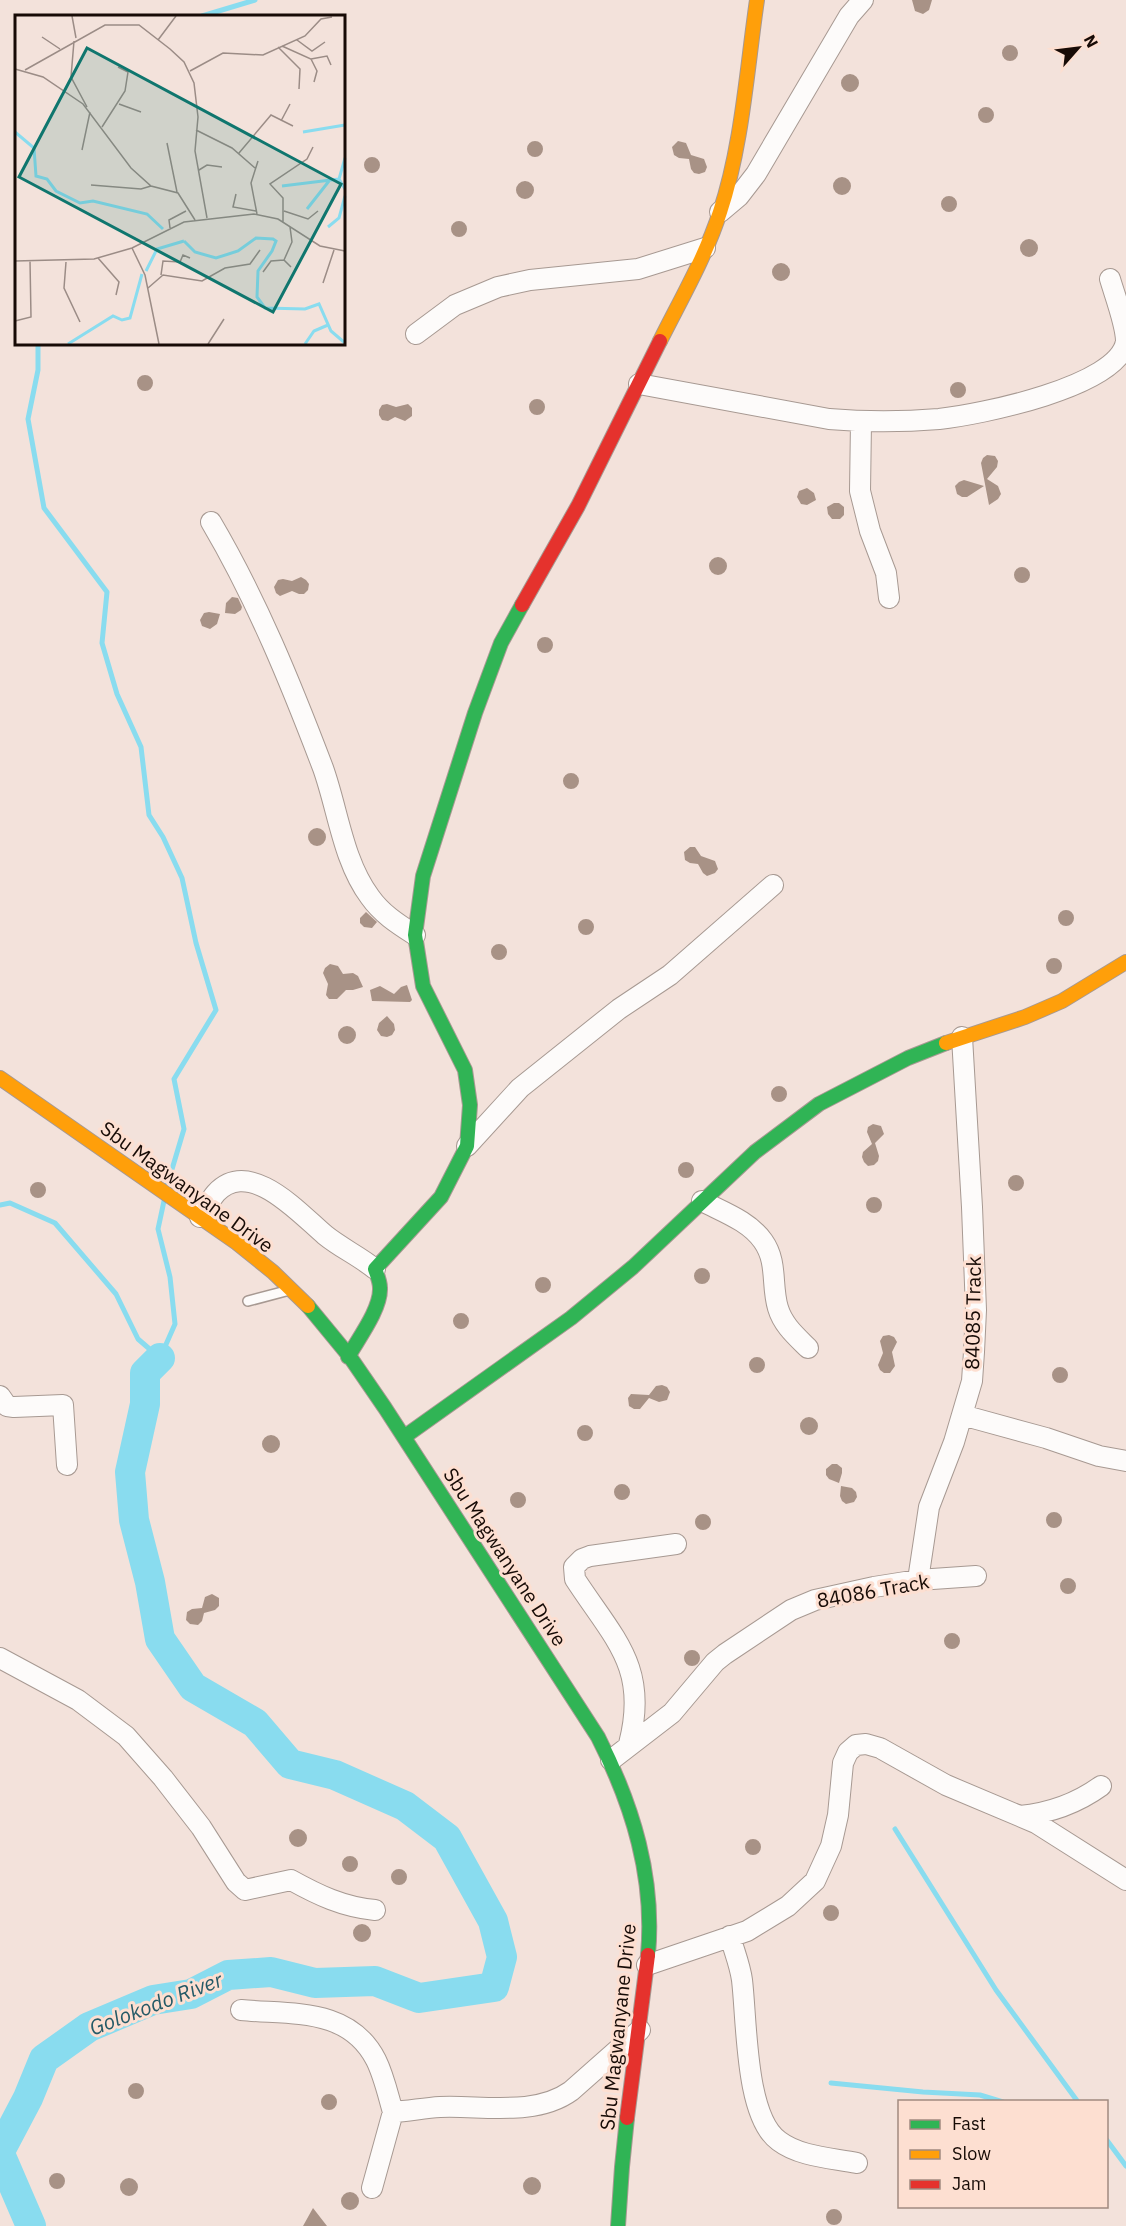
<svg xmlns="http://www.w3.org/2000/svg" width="1126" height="2226" font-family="'IBM Plex Sans',sans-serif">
	<rect width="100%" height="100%" fill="#f3e2db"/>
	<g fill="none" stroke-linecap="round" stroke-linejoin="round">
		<path stroke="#89dcef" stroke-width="5" d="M202,16L255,0
			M38,344V370L28,419L44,508L107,592L102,643L117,694L141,747L149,815L163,837L182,878L196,943L216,1010L174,1079L184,1129L167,1186
			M0,1205L10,1203L55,1223L116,1294L138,1339L160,1358L175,1324L170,1277L158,1229L164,1201
			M895,1829L996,1990L1078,2102
			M831,2083L923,2092L980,2095L1003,2102
			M1106,2139L1126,2166"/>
		<path stroke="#89dcef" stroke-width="30" d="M0,2151L28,2098L44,2059L89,2027L153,2000L191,1994L228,1975L271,1972L315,1983L375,1981L419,1998L494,1987L502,1957L493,1921L447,1838L405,1806L335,1775L290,1764L255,1723L193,1687L160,1639L150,1582L134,1520L130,1472L145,1404V1373L160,1358
			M0,2154L31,2226"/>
	</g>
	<path fill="#a89286" d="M912,0H932L929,10L923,14L915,11Z
		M1002 53a8 8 0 1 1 16 0a8 8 0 1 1-16 0Z
		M841 83a9 9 0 1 1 18 0a9 9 0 1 1-18 0Z
		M978 115a8 8 0 1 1 16 0a8 8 0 1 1-16 0Z
		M527 149a8 8 0 1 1 16 0a8 8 0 1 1-16 0Z
		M678,141L686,143L691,155L704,159L707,167L705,172L699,174L694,173L691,169L689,159L679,158L674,155L672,147Z
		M364 165a8 8 0 1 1 16 0a8 8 0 1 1-16 0Z
		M833 186a9 9 0 1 1 18 0a9 9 0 1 1-18 0Z
		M516 190a9 9 0 1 1 18 0a9 9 0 1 1-18 0Z
		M941 204a8 8 0 1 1 16 0a8 8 0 1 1-16 0Z
		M451 229a8 8 0 1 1 16 0a8 8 0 1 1-16 0Z
		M1020 248a9 9 0 1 1 18 0a9 9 0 1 1-18 0Z
		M772 272a9 9 0 1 1 18 0a9 9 0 1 1-18 0Z
		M137 383a8 8 0 1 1 16 0a8 8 0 1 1-16 0Z
		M950 390a8 8 0 1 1 16 0a8 8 0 1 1-16 0Z
		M529 407a8 8 0 1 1 16 0a8 8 0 1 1-16 0Z
		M387,404L396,407L408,404L412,408V416L405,421L395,417L388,421L382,420L379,415V410L382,405Z
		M987,455L995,456L998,461L997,467L987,479L998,486L1001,494L998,499L989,505L981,463L983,458Z
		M964,480L984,486L967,497H962L957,494L955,486L959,482Z
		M807,488L814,493L816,500L807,505L801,504L797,497L799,491Z
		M834,503H839L844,507V515L840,519H832L828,514L827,507Z
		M709 566a9 9 0 1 1 18 0a9 9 0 1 1-18 0Z
		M1014 575a8 8 0 1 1 16 0a8 8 0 1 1-16 0Z
		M301,577L306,580L309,584L308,590L304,594H299L292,591L280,596L276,593L274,587L278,580L283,579L292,581Z
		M232,597L238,598L242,607L241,610L235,614L225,613L226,603Z
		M209,612L220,614L217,624L210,629L202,626L200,620L204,613Z
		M537 645a8 8 0 1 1 16 0a8 8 0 1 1-16 0Z
		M563 781a8 8 0 1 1 16 0a8 8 0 1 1-16 0Z
		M308 837a9 9 0 1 1 18 0a9 9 0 1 1-18 0Z
		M690,847H695L701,856L715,861L718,869L715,873L707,876L703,873L698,864L690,863L685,860L684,852Z
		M1058 918a8 8 0 1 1 16 0a8 8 0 1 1-16 0Z
		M366,912L377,922L372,928L364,927L360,923V918Z
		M578 927a8 8 0 1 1 16 0a8 8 0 1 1-16 0Z
		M491 952a8 8 0 1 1 16 0a8 8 0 1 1-16 0Z
		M1046 966a8 8 0 1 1 16 0a8 8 0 1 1-16 0Z
		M330,964L338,966L343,974L353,973L358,976L363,987L353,990H346L337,999H329L326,995L328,984L323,973L325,968Z
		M407,985L412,1000L410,1002L372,1001L370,990L380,986L394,994L401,987Z
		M387,1016L394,1024L395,1030L392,1035L387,1037L381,1036L377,1030L379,1023Z
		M338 1035a9 9 0 1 1 18 0a9 9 0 1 1-18 0Z
		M771 1094a8 8 0 1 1 16 0a8 8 0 1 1-16 0Z
		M873,1124L881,1126L884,1134L875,1143L879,1156L878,1161L874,1165L868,1166L864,1162L862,1157L863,1152L872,1144L867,1132L868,1127Z
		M678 1170a8 8 0 1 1 16 0a8 8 0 1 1-16 0Z
		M1008 1183a8 8 0 1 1 16 0a8 8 0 1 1-16 0Z
		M30 1190a8 8 0 1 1 16 0a8 8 0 1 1-16 0Z
		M866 1205a8 8 0 1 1 16 0a8 8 0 1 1-16 0Z
		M694 1276a8 8 0 1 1 16 0a8 8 0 1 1-16 0Z
		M535 1285a8 8 0 1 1 16 0a8 8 0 1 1-16 0Z
		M453 1321a8 8 0 1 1 16 0a8 8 0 1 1-16 0Z
		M889,1335L894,1337L897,1342L892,1352L895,1366L890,1373H884L880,1370L878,1365L883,1353L880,1341L883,1336Z
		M749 1365a8 8 0 1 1 16 0a8 8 0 1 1-16 0Z
		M1052 1375a8 8 0 1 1 16 0a8 8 0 1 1-16 0Z
		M662,1385L667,1387L670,1392L667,1400L659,1402L649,1398L640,1409H634L629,1406L628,1398L631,1394L649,1395L656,1386Z
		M800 1426a9 9 0 1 1 18 0a9 9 0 1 1-18 0Z
		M577 1433a8 8 0 1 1 16 0a8 8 0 1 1-16 0Z
		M262 1444a9 9 0 1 1 18 0a9 9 0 1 1-18 0Z
		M832,1464H837L842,1468V1473L839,1483L829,1479L826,1475V1469Z
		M614 1492a8 8 0 1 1 16 0a8 8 0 1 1-16 0Z
		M841,1486L852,1488L856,1492L857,1497L854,1502L846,1504L842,1501L840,1496Z
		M510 1500a8 8 0 1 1 16 0a8 8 0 1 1-16 0Z
		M1046 1520a8 8 0 1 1 16 0a8 8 0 1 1-16 0Z
		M695 1522a8 8 0 1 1 16 0a8 8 0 1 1-16 0Z
		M1060 1586a8 8 0 1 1 16 0a8 8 0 1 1-16 0Z
		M212,1594L219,1598V1606L215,1610L204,1613L202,1621L198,1625L190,1624L186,1620L187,1612L192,1609L202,1608L205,1597Z
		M944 1641a8 8 0 1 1 16 0a8 8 0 1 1-16 0Z
		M684 1658a8 8 0 1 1 16 0a8 8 0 1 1-16 0Z
		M289 1838a9 9 0 1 1 18 0a9 9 0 1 1-18 0Z
		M745 1847a8 8 0 1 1 16 0a8 8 0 1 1-16 0Z
		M342 1864a8 8 0 1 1 16 0a8 8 0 1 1-16 0Z
		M391 1877a8 8 0 1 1 16 0a8 8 0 1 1-16 0Z
		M823 1913a8 8 0 1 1 16 0a8 8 0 1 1-16 0Z
		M353 1933a9 9 0 1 1 18 0a9 9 0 1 1-18 0Z
		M128 2091a8 8 0 1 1 16 0a8 8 0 1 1-16 0Z
		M321 2102a8 8 0 1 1 16 0a8 8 0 1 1-16 0Z
		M49 2181a8 8 0 1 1 16 0a8 8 0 1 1-16 0Z
		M523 2186a9 9 0 1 1 18 0a9 9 0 1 1-18 0Z
		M120 2187a9 9 0 1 1 18 0a9 9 0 1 1-18 0Z
		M341 2201a9 9 0 1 1 18 0a9 9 0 1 1-18 0Z
		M313,2208L327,2226H303Z
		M826 2217a8 8 0 1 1 16 0a8 8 0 1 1-16 0Z"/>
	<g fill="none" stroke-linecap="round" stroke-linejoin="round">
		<defs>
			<path id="lane" d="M248,1301L286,1291"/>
			<path id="street" d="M720,212L739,196L756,174L849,16L863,0
				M416,334L455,305L498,287L530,280L638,269L705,248
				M639,384L829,419C865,422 902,422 939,419C977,415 1120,387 1126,341C1126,325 1115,296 1110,279
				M861,422L860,491L870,531L886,573L889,598
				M211,522C257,600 291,684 323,768C338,810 343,861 370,897C382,914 398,924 415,935
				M467,1146L520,1088L619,1009L670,975L773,885
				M702,1201C723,1212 749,1221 763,1241C778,1262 771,1285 778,1308C783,1325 796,1336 808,1348
				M200,1217C205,1209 210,1200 216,1193C250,1157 299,1213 325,1235C341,1248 359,1256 375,1269
				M0,1396L7,1406L14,1407L63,1405L67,1465
				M962,1415L1046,1438L1099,1456L1126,1461
				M918,1580L929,1507L954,1442L972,1381L974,1352L976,1310L972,1207L962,1037
				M0,1658L78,1700L126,1736L163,1778L201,1827L236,1882L245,1890L291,1880C318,1895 343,1907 375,1910
				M629,1744C649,1667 614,1639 575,1579L574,1567L582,1559L590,1556L676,1544
				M611,1760L672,1713L715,1662L725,1654L791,1610L815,1600L874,1587L918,1580L976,1576
				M1020,1816C1051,1813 1076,1804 1101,1786
				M730,1936C734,1951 740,1965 742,1980C747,2021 745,2117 779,2141C800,2157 833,2158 857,2163
				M647,1965L747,1931L788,1906L815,1881L831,1846L838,1815L843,1763L848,1752L856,1745L866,1744L880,1748L946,1785L1036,1823L1126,1880
				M241,2010C292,2015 349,2007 376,2060C384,2076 388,2095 393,2112
				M372,2188L393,2112C409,2111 424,2108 440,2107C481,2105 535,2117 571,2091L640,2030"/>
			<path id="fast" d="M308,1306L350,1357L385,1408L598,1737C633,1806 655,1878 648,1955
				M348,1357C358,1339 381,1309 380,1288C380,1281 377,1275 375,1269L441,1197L467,1146L470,1105L465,1070L423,986L415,935L423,876L475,713L501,643L522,605
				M404,1437L571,1318L633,1267L755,1152L819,1104L908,1058L946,1043
				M618,2226L622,2167L627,2118"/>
			<path id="slow" d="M660,341C681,299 705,258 720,212C742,147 747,68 757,0
				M946,1043L1025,1017L1062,1001L1126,962
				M0,1078L237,1243L273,1272L308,1306"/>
			<path id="jam" d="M522,605L578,506L660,341
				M627,2118L648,1955"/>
		</defs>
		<use href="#lane" stroke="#a79992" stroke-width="12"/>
		<use href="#street" stroke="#a79992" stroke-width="22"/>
		<use href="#fast" stroke="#a79992" stroke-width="16"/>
		<use href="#slow" stroke="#a79992" stroke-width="16"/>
		<use href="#jam" stroke="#a79992" stroke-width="16"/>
		<use href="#lane" stroke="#fdfbfa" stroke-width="9"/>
		<use href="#street" stroke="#fdfbfa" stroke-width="20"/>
		<use href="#fast" stroke="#30b455" stroke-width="14"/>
		<use href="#slow" stroke="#ff9f0a" stroke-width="14"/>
		<use href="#jam" stroke="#e5322d" stroke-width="14"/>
	</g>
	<g text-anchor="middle" stroke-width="6" stroke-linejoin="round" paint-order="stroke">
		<g font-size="20" fill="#170b06" stroke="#fddfd1">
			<text transform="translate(187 1187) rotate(36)" y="7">Sbu Magwanyane Drive</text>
			<text transform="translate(973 1313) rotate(-89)" y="7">84085 Track</text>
			<text transform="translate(505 1557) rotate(57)" y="7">Sbu Magwanyane Drive</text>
			<text transform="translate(873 1591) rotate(-10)" y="7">84086 Track</text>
			<text transform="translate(618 2027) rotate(-84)" y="7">Sbu Magwanyane Drive</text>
		</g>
		<g font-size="21" font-style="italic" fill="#255a67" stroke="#fddfd1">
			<text transform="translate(156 2004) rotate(-21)" y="7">Golokodo River</text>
		</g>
	</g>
	<g transform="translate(15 15)">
		<rect width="330" height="330" fill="#f3e2db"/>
		<path fill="none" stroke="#89dcef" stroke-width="3" d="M0,117L19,133L21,161L32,164L41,176L65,188L78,186L132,199L148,214M288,117L330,110M330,143L324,164L330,174M267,171L324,164M292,194L314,166M313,212L324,203L330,181M169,226L180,237L201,243L223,236L241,223L258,224L261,226L257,236L243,256L242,282L250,293L290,294L304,289L316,316L330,328M131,256L142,234L169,226M53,329L98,301L107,305L115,303L127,259M290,329L299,316L313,310"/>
		<path fill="none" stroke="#9b8c86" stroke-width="1.5" d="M57,1L61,23M27,22L45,34M143,25L161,1M282,25L297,36L310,27M59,26L56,62L72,92M267,31L296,44L302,56L299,67M263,32L285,54L284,74M296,44L312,41L316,50M0,54L28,62L68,89L116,153L136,171L163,178L180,205M10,55L90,10H124L155,34L169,47L179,68L183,102L180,136L192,203M175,56L208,38L248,40L290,21L306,4L317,2M104,89L126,97M266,106L275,89M87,112L110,76L113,57L103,52M181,115L217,133L240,153M152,128L162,177M67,135L75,97M224,138L256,100L278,111M184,155L192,150L207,152M76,170L126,174L136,171M221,179L218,192L241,196M269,196L293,204L303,196M242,199L236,168L243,146M268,207V183L255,169L292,144L298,132M275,212L277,227L269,245L276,252M155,213L154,205L171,196M117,233L130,260L144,329M83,243L104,267L101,280M0,246L79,244L117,233L169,207L239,199L263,204L305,231L330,236M51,247L49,273L65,307M248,257L256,246L269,245M146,260L148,246L165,247L168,240L175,243M308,268L319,235M133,273L148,260L187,266L210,253L235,249L245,235M0,306L16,302L15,246M193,329L209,304"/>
		<path fill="#0f766e" fill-opacity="0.15" stroke="#0f766e" stroke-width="3" d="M72,33L326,169L258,297L4,162Z"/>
		<rect width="330" height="330" fill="none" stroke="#170b06" stroke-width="3"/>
	</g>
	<rect x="898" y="2100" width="210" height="108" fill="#fddfd1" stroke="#a18a80" stroke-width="1.5"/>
	<rect x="910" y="2120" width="30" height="9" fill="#30b455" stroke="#a18a80" stroke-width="1.5"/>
	<text x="952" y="2130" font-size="18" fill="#170b06">Fast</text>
	<rect x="910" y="2150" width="30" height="9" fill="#ff9f0a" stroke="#a18a80" stroke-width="1.5"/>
	<text x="952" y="2160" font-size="18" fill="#170b06">Slow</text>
	<rect x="910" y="2180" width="30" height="9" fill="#e5322d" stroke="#a18a80" stroke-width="1.5"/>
	<text x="952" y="2190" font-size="18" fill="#170b06">Jam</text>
	<g transform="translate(1078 48) rotate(62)" stroke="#fddfd1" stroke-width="4.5" paint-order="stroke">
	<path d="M0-4.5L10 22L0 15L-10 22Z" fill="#170b06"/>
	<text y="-9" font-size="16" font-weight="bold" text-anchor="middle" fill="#170b06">N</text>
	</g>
</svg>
